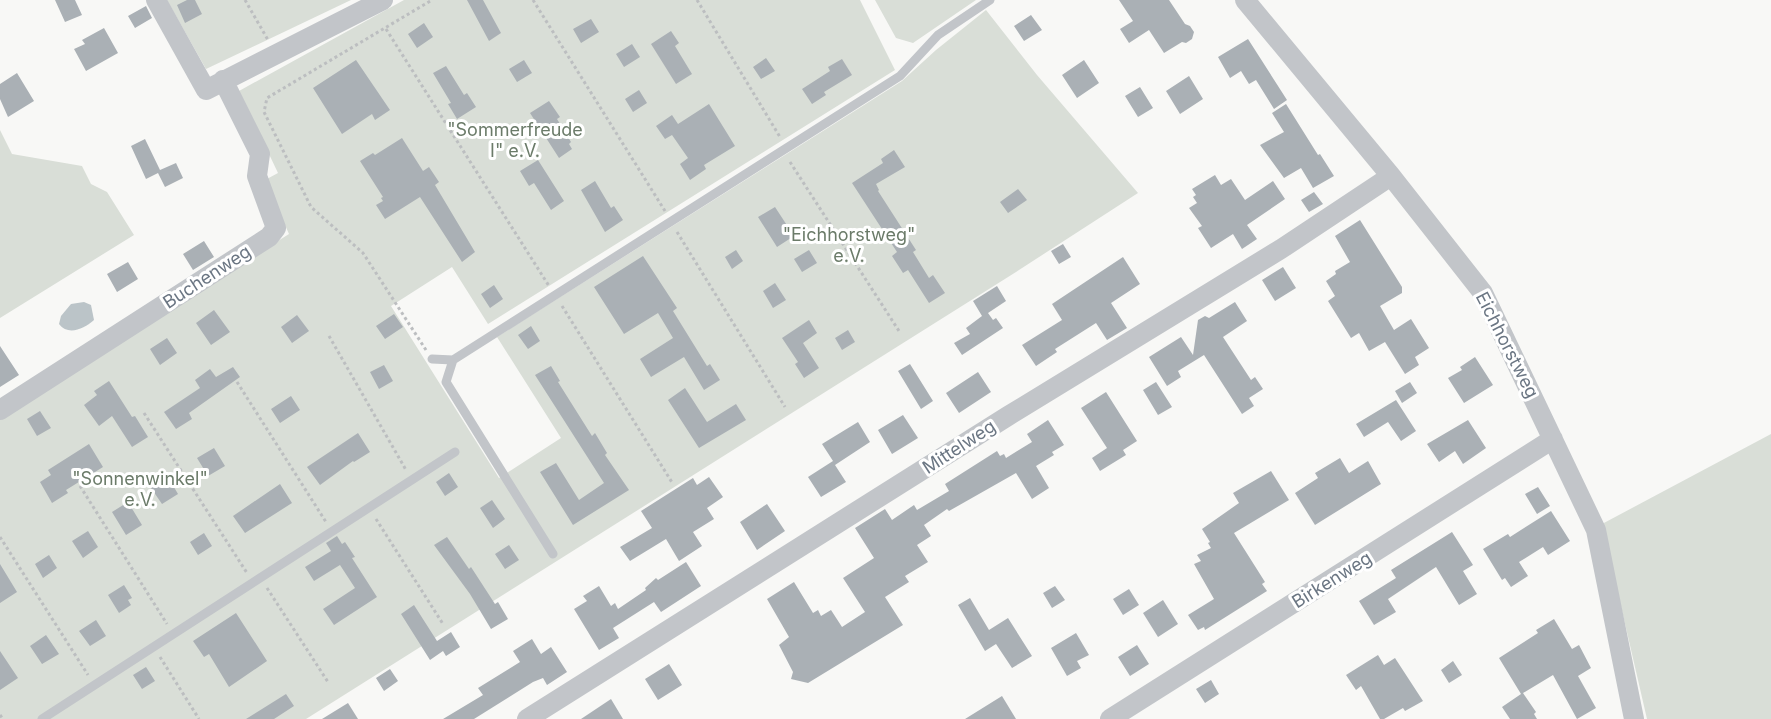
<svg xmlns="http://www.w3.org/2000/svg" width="1771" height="719" font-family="Inter,sans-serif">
	<rect width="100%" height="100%" fill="#f8f8f6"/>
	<path fill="#d9ded7" d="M167,0H351L206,69Z
		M404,0H860L895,70L488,324L452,267L391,306L499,478L561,438L497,337L902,81L936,50L986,10L1037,75L1138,193L1019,270L306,719H0V417L289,234L265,180L278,173L239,91Z
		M875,0H976L913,43L896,38Z
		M0,130L12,154L82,166L91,184L107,192L134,235L0,318Z
		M1771,434V719H1647L1602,524Z"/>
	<path fill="#bbc4c8" d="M84,302L91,305L94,320C84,329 68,336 59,324L61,316L71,304Z"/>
	<path fill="#aab0b5" d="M55,0H75L82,15L65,22Z
		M187,0H195L202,14L185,23L177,5Z
		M467,0H483L501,33L489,41Z
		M1119,0H1169L1185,24L1190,26L1194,32L1192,39L1186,43L1182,42L1164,53L1149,30L1129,43L1120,29L1133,21Z
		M146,6L152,18L135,28L128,16Z
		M1031,15L1042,30L1024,41L1014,26Z
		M591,19L599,32L581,43L573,29Z
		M424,23L433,37L417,48L408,34Z
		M104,28L118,53L86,71L74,49L85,44L82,40Z
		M671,31L679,43L675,46L692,74L676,84L651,44Z
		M1248,39L1287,100L1274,109L1256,80L1249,84L1241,71L1230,78L1218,57Z
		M632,44L640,57L624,67L616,54Z
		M766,58L775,71L761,79L753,67Z
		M842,59L852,75L824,92L826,95L812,104L802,89L830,71L828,67Z
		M356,60L390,110L375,120L372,114L342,134L313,88Z
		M524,60L532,73L517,82L509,69Z
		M1084,60L1099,83L1077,98L1062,75Z
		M446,66L464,95L467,93L476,107L457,119L448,104L451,103L433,73Z
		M17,73L34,101L8,117L0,99V84Z
		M1189,76L1203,99L1180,114L1166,91Z
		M1140,87L1153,108L1138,117L1125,96Z
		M639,90L647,103L633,112L625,99Z
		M549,101L560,117L557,119L571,142L569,144L572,149L559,158L530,113Z
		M709,104L735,146L704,165L706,169L690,180L680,164L688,158L672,135L665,139L656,126L672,115L678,124Z
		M1286,104L1318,155L1320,154L1334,176L1313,188L1301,168L1284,178L1260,145L1284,132L1272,113Z
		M402,138L423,171L429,167L439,182L435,185L475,252L462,262L420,197L385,219L376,205L383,201L381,198L383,197L360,161L373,153L375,155Z
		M145,139L160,170L176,163L183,178L165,187L158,173L146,179L131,146Z
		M894,150L905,167L876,184L879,190L878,191L916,250L913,252L929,278L933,275L945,293L929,303L908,270L903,273L892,256L897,252L852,183L883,163L881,159Z
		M538,160L564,201L551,210L534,183L529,186L520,171Z
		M1215,175L1221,185L1231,179L1245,200L1273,181L1285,199L1247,225L1257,239L1242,249L1233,234L1211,248L1198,228L1202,226L1189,208L1197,203L1193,197L1196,195L1192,189Z
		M595,181L611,208L614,206L623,220L605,232L581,190Z
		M1018,189L1027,200L1008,213L1000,202Z
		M1314,192L1323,204L1309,212L1301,200Z
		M775,207L794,236L777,247L758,217Z
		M1360,220L1402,287V293L1380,306L1394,330L1411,319L1429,348L1415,357L1419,365L1405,374L1385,342L1369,351L1359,333L1351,338L1328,301L1335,296L1326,281L1336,274L1335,271L1350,262L1335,236Z
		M204,241L214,257L193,270L183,254Z
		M1063,244L1071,257L1059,264L1051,251Z
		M736,250L743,261L732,269L725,257Z
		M809,250L817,263L802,272L794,259Z
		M643,256L677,308L673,311L707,366L710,364L720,380L704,390L684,357L651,377L640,359L673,338L658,313L624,334L594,287Z
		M1123,257L1140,284L1111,303L1127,328L1107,340L1096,323L1055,349L1057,352L1036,366L1022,345L1062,320L1052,304Z
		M128,262L138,279L117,292L107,274Z
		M1283,267L1296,288L1275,301L1262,280Z
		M775,283L786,300L773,308L763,291Z
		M494,285L503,299L490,308L481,294Z
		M997,286L1006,301L988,313L993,320L996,318L1003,328L962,355L954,343L970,334L966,328L982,316L973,301Z
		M1235,302L1247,321L1223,337L1251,380L1255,377L1263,389L1249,398L1254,406L1242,414L1204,355L1178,371L1181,377L1167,386L1149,357L1181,337L1193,355L1198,320L1205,316L1209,318Z
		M214,310L230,332L211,345L196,323Z
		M394,314L403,327L385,339L376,326Z
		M297,315L309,331L292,343L281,327Z
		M809,320L817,333L803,343L819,368L804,378L795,364L798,362L782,338Z
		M531,326L540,341L528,349L518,335Z
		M848,330L855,342L842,350L835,338Z
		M167,338L177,353L160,365L150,349Z
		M0,346L19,375L0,387Z
		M1475,357L1493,385L1464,403L1448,378L1462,370L1460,367Z
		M910,364L933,401L921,409L898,371Z
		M384,365L393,381L379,389L370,372Z
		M551,366L560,381L558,382L592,436L595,433L607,453L605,455L629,490L573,525L540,472L556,463L579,500L604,483L535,375Z
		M233,367L240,377L189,413L192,419L176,429L164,412L200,388L195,380L210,369L216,377Z
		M978,372L991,392L959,413L946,393Z
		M109,381L132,417L135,416L148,437L132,447L112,416L99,426L84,405L97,395L94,391Z
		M1156,382L1172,407L1158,415L1143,390Z
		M1410,382L1417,393L1402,403L1395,391Z
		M685,388L707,422L736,404L746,420L699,448L668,400Z
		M1106,392L1137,441L1123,450L1126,455L1100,471L1092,458L1107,448L1081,408Z
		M291,396L300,410L280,423L271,409Z
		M1396,400L1416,431L1401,441L1388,422L1364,437L1356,424Z
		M40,411L51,428L37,436L27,419Z
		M903,415L918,438L892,454L878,430Z
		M1048,420L1064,445L1052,452L1054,455L1036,466L1049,488L1032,499L1016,473L949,511L947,509L924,525L931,536L917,545L928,562L905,576L909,582L885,597L903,625L808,683L791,679L793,672L779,645L789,637L767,599L794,582L813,613L818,610L821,616L831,610L842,627L865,612L843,578L874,558L855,528L885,509L892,520L914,505L917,510L949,491L945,484L997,451L1000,456L1004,454L1006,458L1032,442L1027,434Z
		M1468,420L1486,448L1463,464L1455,451L1439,462L1427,444Z
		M858,422L870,442L835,465L846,482L821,497L808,477L833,461L822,444Z
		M358,433L370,452L354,462L353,461L320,485L307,467Z
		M89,444L103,467L66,490L68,493L52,503L40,482L51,475L48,470Z
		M214,448L225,466L208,476L197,458Z
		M1340,458L1349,473L1368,461L1381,484L1315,525L1295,493L1318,478L1315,473Z
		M1271,471L1289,500L1234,533L1265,582L1262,584L1267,591L1205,630L1204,627L1198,630L1188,615L1214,599L1194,564L1201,561L1197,555L1211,548L1208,543L1210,542L1202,529L1239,503L1233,493Z
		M449,473L458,487L445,496L436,482Z
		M168,477L178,494L162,504L151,488Z
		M709,477L723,497L707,508L714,519L693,532L702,546L679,561L666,539L630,561L620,547L652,528L641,511L693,478L697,485Z
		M280,484L292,503L245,533L233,516Z
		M1538,487L1550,506L1537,514L1525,494Z
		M492,500L505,519L493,528L480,508Z
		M128,502L142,525L126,535L112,512Z
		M767,504L785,531L757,550L740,522Z
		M1551,511L1570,541L1548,555L1543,547L1519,562L1528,576L1511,587L1505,578L1502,580L1483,549L1508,534L1510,537Z
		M88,531L98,547L83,558L72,541Z
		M1452,532L1473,565L1463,571L1477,594L1459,605L1436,567L1388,599L1396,612L1374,625L1359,601L1396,578L1391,570Z
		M204,533L212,546L198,555L190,542Z
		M337,536L342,544L345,542L355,557L352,558L377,597L334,625L323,609L355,588L340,565L314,581L305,567L331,551L326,543Z
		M447,537L469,569L471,567L495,604L498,602L508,619L491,629L470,594L434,545Z
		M509,545L519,560L505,569L495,554Z
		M49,555L57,568L43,578L35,564Z
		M686,562L701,586L661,612L654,602L613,628L619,638L599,650L574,609L587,601L583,596L599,586L611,606L615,603L618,609L646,590L645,588L656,578L658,580Z
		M0,564L17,592L0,603Z
		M124,585L132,598L128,600L131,605L119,613L108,595Z
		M1055,586L1065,600L1052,608L1043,593Z
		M1129,589L1139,605L1123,615L1113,599Z
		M970,598L989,630L1008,618L1032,656L1012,668L996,644L985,651L958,605Z
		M1163,600L1178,624L1158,637L1143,613Z
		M414,605L437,641L451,632L460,647L446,656L443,651L430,660L401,614Z
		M236,613L267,661L229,687L209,654L204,657L193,641Z
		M1554,619L1572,649L1579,645L1591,668L1578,676L1596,708L1577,719L1553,675L1523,693L1536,712L1534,714L1537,719H1510L1502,707L1521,694L1499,658L1538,633L1536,630Z
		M96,620L106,636L90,646L79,631Z
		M1076,633L1089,655L1077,661L1081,668L1067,676L1051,648Z
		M46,635L59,654L42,664L30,646Z
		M532,639L541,654L551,647L567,672L547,685L543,678L533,682L474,719H443L483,695L478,688L520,662L513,651Z
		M1137,645L1149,664L1130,676L1118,657Z
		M0,651L18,678L0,690Z
		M1378,655L1384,665L1395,658L1423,701L1405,711L1403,708L1384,719H1380L1361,686L1356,690L1346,675Z
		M1453,661L1462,675L1449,683L1441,670Z
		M669,664L682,685L658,700L645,679Z
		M146,667L155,681L142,689L133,675Z
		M390,669L398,681L384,691L376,678Z
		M1211,680L1219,694L1205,703L1196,689Z
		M286,694L294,706L274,719H246Z
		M1002,696L1016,719H965Z
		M611,699L623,719H581Z
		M348,703L358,719H322Z"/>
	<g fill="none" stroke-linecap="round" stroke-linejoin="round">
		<path stroke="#bcbec0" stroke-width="3" stroke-dasharray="3 3" stroke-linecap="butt" d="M245,0L268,40
			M533,0L665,211
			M697,0L780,137
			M386,29L549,286
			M790,162L899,331
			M677,232L785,407
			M562,306L673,484
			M329,336L406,470
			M426,350L363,253L311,207L264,112L267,98L432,0
			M237,382L326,522
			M144,413L247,573
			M80,486L167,624
			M376,519L443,624
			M0,537L88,675
			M267,588L328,682
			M160,657L199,719
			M0,715L3,719"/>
		<path stroke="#c2c5c9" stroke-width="9" d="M432,359L453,360
			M553,554L446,382L453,360L900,76L938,35L990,0
			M42,719L455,452"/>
		<path stroke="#c2c5c9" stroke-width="20" d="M156,0L206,90L383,0
			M1245,0L1391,176L1483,293L1596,530L1634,719
			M0,410L269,237L276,228L257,176L260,154L223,80
			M527,719L1008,416L1281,249L1391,176
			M1110,719L1553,439"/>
	</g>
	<g text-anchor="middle" stroke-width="6" stroke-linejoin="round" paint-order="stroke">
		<g font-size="18" fill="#6b7b69" stroke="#fff">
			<text x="515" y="136">"Sommerfreude<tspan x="515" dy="21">I" e.V.</tspan></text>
			<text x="849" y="241">"Eichhorstweg"<tspan x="849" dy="21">e.V.</tspan></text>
			<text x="140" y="485">"Sonnenwinkel"<tspan x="140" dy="21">e.V.</tspan></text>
		</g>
		<g font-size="18" fill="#6b7683" stroke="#fff">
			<text transform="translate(207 277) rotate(-33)" y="6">Buchenweg</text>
			<text transform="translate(1507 345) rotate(63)" y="6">Eichhorstweg</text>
			<text transform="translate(959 447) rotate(-33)" y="6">Mittelweg</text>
			<text transform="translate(1332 580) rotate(-32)" y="6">Birkenweg</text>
		</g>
	</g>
</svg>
